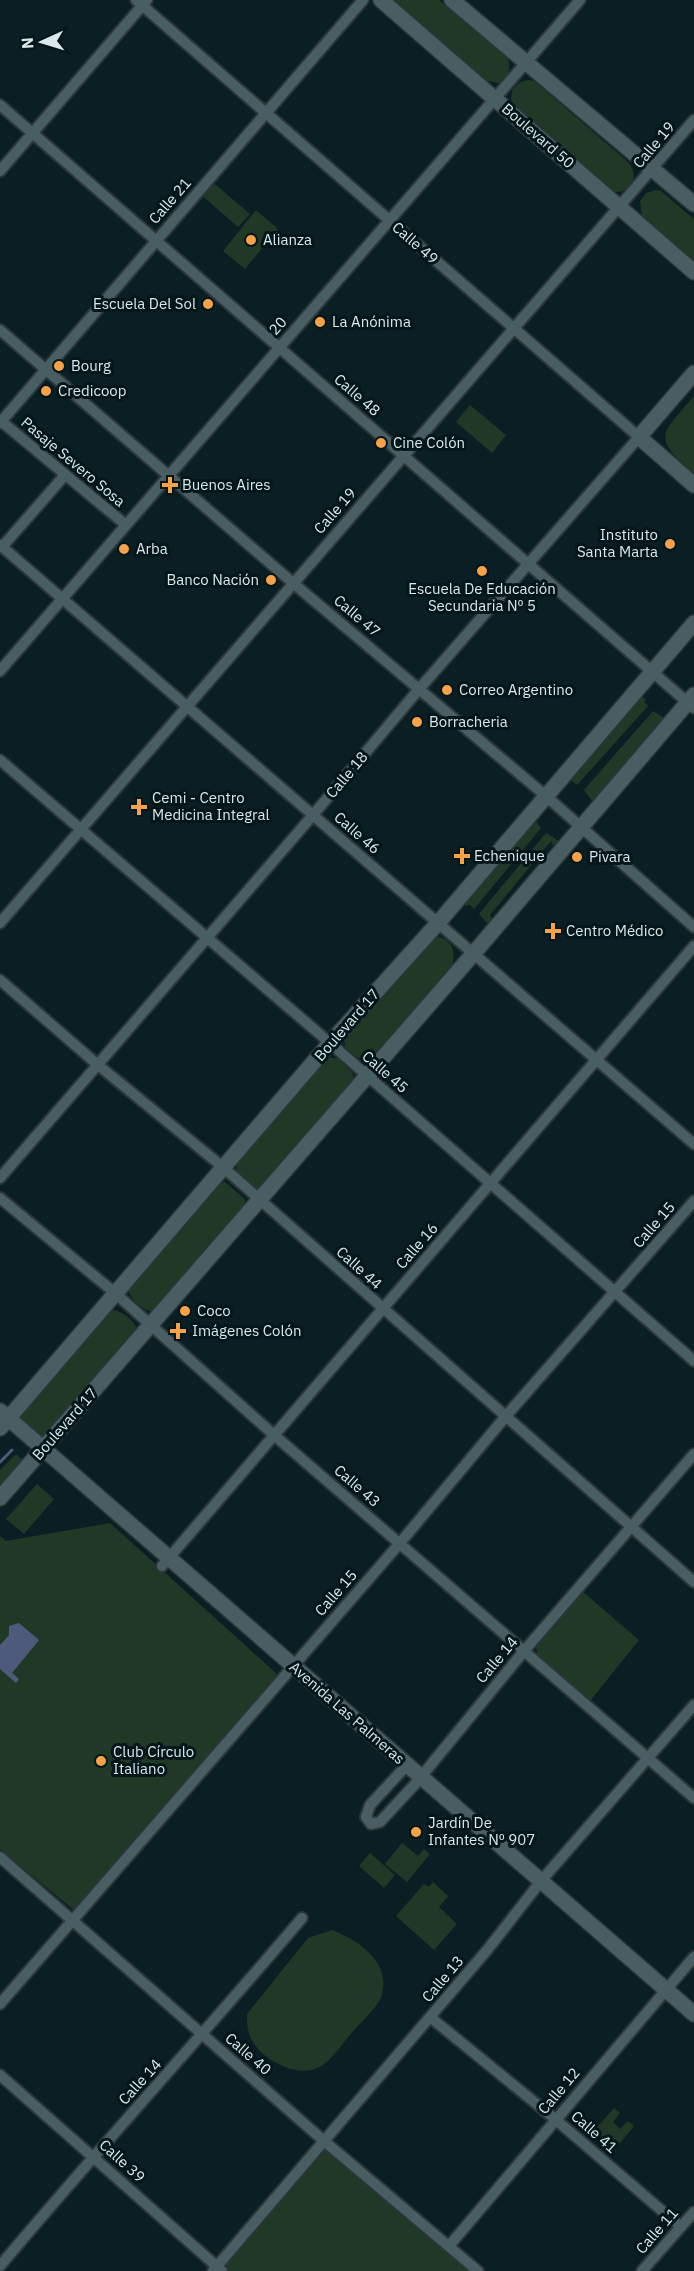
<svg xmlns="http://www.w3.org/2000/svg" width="694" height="2271" font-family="'IBM Plex Sans',sans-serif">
	<rect width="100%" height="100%" fill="#0a1f23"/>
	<path fill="#203927" d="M390,0H439L507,57C512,68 509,78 498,83L484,80Z
		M528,80L534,81L628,162C641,176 631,194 612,192L514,107C507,94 514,82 528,80Z
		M210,180L250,214L238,227L199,193Z
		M656,190L661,191L694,219V262L642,217L640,201L646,193Z
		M256,210L278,229L245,269L223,251Z
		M694,396V474C651,436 661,435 694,396Z
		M470,405L506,435L492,453L456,422Z
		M639,694L646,700L644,702L648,706L577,785L567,777Z
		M653,711L666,719L593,802L584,790Z
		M534,818L541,828L474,909L469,904L467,906L463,901Z
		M546,833L559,841L554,847L551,841L490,915L493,921L489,925L479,914Z
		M434,936C451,938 457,950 452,965L374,1058C363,1065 354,1054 345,1047L344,1036Z
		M327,1057L339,1059L352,1072L354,1080L261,1189L252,1187L237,1172V1162Z
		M225,1182L245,1199L246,1205L154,1312C144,1311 129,1299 128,1288L220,1183Z
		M113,1310C122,1311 134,1320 137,1329L42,1439L18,1420L21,1413L109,1312Z
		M16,1454L25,1462L0,1491V1470Z
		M37,1484L54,1499L24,1534L6,1519Z
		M110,1523L277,1674L75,1911L0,1849V1536L6,1541Z
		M582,1591L639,1640L590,1701L538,1657L536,1647Z
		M402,1843L418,1856L424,1849L430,1854L407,1882L385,1864Z
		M370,1853L395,1875L384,1888L359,1866Z
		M433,1882L448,1896L439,1907L457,1924L434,1950L396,1916L424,1884L429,1887Z
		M332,1930C359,1940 393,1964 381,1997C377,2008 357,2026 349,2036C339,2048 328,2066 312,2070C289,2075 255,2055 249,2033C247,2027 247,2020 247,2014L308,1938Z
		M614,2108L620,2113L613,2122L620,2129L628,2121L634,2126L612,2153L591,2134Z
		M324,2141L477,2271H222L217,2267Z"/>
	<path fill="#4e5a7c" d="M19,1623L39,1640L12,1673L19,1679L16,1683L0,1669V1645L9,1635V1626Z"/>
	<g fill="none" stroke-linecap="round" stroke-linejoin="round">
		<path stroke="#4e5a7c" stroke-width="3" d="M0,1462L12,1450"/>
		<defs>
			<path id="minor" d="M0,105L694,708
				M0,171L147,0
				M0,330L293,583L546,796L694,927
				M1,421L126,525
				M0,423L363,0
				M0,545L694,1144
				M2,547L65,475
				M0,671L580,0
				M0,760L330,1043L694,1361
				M0,923L694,120
				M0,980L98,1065L224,1168L694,1582
				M0,1178L313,815L420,688L639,437L136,0
				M0,1198L115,1293L274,1435L694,1798
				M162,1566L694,946
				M407,1765L370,1805L366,1817L371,1824L380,1822L416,1783L524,1651L694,1454
				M0,1857L324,2141L478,2271
				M0,2004L400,1543L506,1416L694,1201
				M430,2017L555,2119L681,2227
				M0,2075L222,2271
				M449,2246L694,1957
				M0,2266C99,2148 203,2035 302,1918
				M213,2271L488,1949L541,1881L694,1705
				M642,2271L694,2212"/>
			<path id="secondary" d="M381,0L694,272
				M452,0L694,204
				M694,373L639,437L694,485
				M0,1411L694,2014
				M0,1428L330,1043L438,923L694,623
				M0,1498L474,953L694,695"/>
		</defs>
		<use href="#minor" stroke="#2c3638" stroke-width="14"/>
		<use href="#secondary" stroke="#2c3638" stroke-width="18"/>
		<use href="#minor" stroke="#485e62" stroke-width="10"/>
		<use href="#secondary" stroke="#485e62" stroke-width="15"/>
	</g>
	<g fill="#f7a149" stroke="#031619" stroke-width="2">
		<circle cx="251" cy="240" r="6"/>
		<circle cx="208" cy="304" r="6"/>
		<circle cx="320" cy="322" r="6"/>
		<circle cx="59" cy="366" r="6"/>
		<circle cx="46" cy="391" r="6"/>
		<circle cx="381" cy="443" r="6"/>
		<path d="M167 476h6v6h6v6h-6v6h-6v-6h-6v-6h6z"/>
		<circle cx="670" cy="544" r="6"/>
		<circle cx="124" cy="549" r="6"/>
		<circle cx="482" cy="571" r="6"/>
		<circle cx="271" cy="580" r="6"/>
		<circle cx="447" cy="690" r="6"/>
		<circle cx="417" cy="722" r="6"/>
		<path d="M136 798h6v6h6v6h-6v6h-6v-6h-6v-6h6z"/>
		<path d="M459 847h6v6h6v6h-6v6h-6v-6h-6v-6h6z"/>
		<circle cx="577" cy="857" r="6"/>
		<path d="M550 922h6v6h6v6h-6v6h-6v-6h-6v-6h6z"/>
		<circle cx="185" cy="1311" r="6"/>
		<path d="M175 1322h6v6h6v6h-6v6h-6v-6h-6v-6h6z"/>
		<circle cx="101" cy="1761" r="6"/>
		<circle cx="416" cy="1832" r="6"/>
	</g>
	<g text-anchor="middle" stroke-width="6" stroke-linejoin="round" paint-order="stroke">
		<g font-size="15" fill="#dbe8ea" stroke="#031619">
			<text transform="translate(538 136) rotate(41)" y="5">Boulevard 50</text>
			<text transform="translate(654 145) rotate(-50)" y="5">Calle 19</text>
			<text transform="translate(170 201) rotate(-49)" y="5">Calle 21</text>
			<text transform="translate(415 243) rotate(41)" y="5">Calle 49</text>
			<text transform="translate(278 326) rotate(-49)" y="5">20</text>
			<text transform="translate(357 395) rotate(41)" y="5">Calle 48</text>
			<text transform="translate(73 462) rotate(40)" y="5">Pasaje Severo Sosa</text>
			<text transform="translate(335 511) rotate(-49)" y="5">Calle 19</text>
			<text transform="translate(357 616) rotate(40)" y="5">Calle 47</text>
			<text transform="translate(347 775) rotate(-50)" y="5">Calle 18</text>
			<text transform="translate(357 833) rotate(41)" y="5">Calle 46</text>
			<text transform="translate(347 1025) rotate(-49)" y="5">Boulevard 17</text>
			<text transform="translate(385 1072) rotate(41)" y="5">Calle 45</text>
			<text transform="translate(654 1225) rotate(-49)" y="5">Calle 15</text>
			<text transform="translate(417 1246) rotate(-49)" y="5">Calle 16</text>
			<text transform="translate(359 1268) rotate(42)" y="5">Calle 44</text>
			<text transform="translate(65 1424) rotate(-49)" y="5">Boulevard 17</text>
			<text transform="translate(357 1486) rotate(41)" y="5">Calle 43</text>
			<text transform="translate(336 1593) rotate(-49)" y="5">Calle 15</text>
			<text transform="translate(497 1660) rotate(-50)" y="5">Calle 14</text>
			<text transform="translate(347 1713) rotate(41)" y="5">Avenida Las Palmeras</text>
			<text transform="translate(443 1979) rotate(-50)" y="5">Calle 13</text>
			<text transform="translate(248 2054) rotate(41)" y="5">Calle 40</text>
			<text transform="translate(140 2082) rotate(-48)" y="5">Calle 14</text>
			<text transform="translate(559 2091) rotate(-50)" y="5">Calle 12</text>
			<text transform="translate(594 2132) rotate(41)" y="5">Calle 41</text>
			<text transform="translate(122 2161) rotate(42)" y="5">Calle 39</text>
			<text transform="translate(657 2231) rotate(-49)" y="5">Calle 11</text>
		</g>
		<g font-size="15" fill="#dbe8ea" stroke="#031619" text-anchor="start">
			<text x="263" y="245">Alianza</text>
			<text x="196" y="309" text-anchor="end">Escuela Del Sol</text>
			<text x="332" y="327">La Anónima</text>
			<text x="71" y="371">Bourg</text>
			<text x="58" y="396">Credicoop</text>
			<text x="393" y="448">Cine Colón</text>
			<text x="182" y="490">Buenos Aires</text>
			<text x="658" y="540" text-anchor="end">Instituto<tspan x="658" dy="17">Santa Marta</tspan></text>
			<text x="136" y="554">Arba</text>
			<text x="259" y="585" text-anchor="end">Banco Nación</text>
			<text x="482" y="594" text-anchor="middle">Escuela De Educación<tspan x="482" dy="17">Secundaria Nº 5</tspan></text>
			<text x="459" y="695">Correo Argentino</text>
			<text x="429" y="727">Borracheria</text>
			<text x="152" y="803">Cemi - Centro<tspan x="152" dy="17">Medicina Integral</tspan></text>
			<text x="474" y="861">Echenique</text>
			<text x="589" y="862">Pivara</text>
			<text x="566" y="936">Centro Médico</text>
			<text x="197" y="1316">Coco</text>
			<text x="192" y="1336">Imágenes Colón</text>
			<text x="113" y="1757">Club Círculo<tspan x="113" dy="17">Italiano</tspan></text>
			<text x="428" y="1828">Jardín De<tspan x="428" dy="17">Infantes Nº 907</tspan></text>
		</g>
	</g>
	<g transform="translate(42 42) rotate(266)" stroke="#031619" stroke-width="4.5" paint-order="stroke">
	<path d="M0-4.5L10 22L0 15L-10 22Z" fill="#dbe8ea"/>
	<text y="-9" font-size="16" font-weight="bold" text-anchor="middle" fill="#dbe8ea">N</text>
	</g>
</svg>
